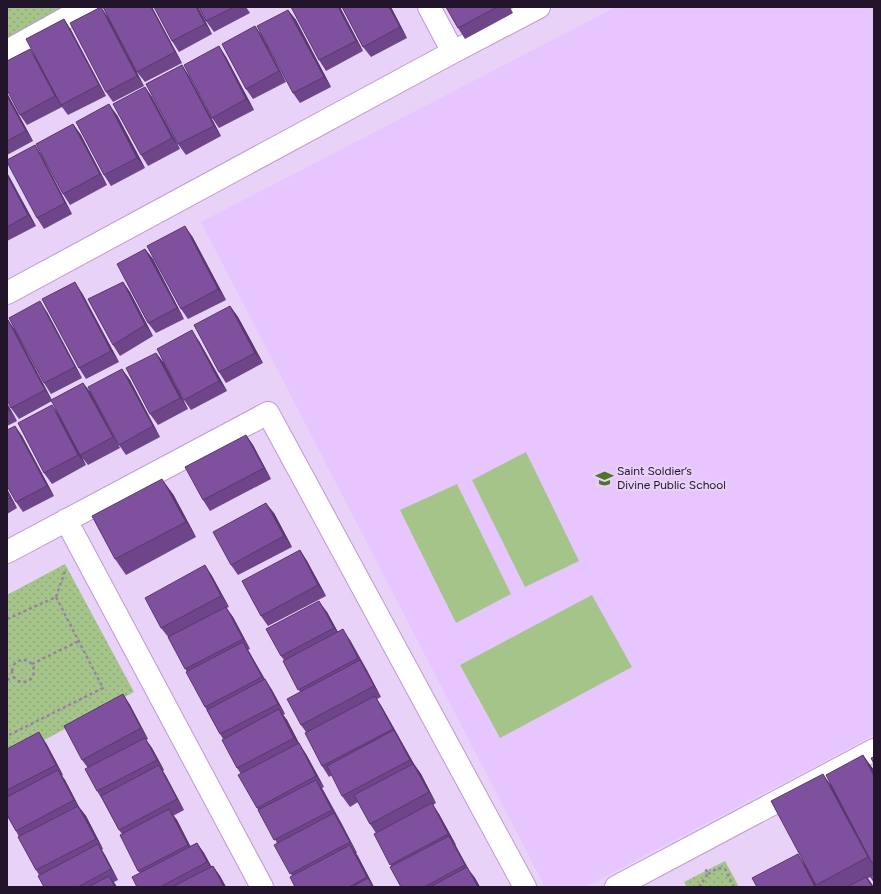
<svg xmlns="http://www.w3.org/2000/svg" width="881" height="894" font-family="Figtree,sans-serif">
	<defs>
		<pattern id="park-dots" width="8" height="8" patternUnits="userSpaceOnUse"><rect width="8" height="8" fill="#a5c489"/><path d="M2 2h.1M6 6h.1" fill="none" stroke="#8ea876" stroke-width="1.8" stroke-linecap="round"/></pattern>
	</defs>
	<rect width="100%" height="100%" fill="#e8d2f8"/>
	<path fill="#e7c6ff" d="M616,7H874V735L585,887H545L201,222Z"/>
	<path fill="#a5c489" d="M526,452L579,561L525,587L472,480Z
		M457,484L511,594L456,623L400,510Z
		M592,595L632,667L500,738L460,665Z"/>
	<path fill="url(#park-dots)" d="M7,7H69L7,40Z
		M65,564L134,692L7,760V595Z
		M725,861L739,887H687L684,882Z"/>
	<g fill="none" stroke-linecap="round" stroke-linejoin="round">
		<defs>
			<path id="street" d="M429,7L453,52
				M7,51L86,7
				M7,293L453,52L539,7
				M66,520L262,887
				M7,552L268,413L525,887
				M616,887L874,750"/>
		</defs>
		<use href="#street" stroke="#bd99d7" stroke-width="24"/>
		<path stroke="#9683a3" stroke-width="2.5" stroke-dasharray="3 3" stroke-linecap="butt" d="M56,597L65,571
			M7,619L56,597L103,688L7,736
			M12 671a11 11 0 1 1 22 0a11 11 0 1 1-22 0Z
			M32,664L79,641
			M7,680L14,677
			M708,874L718,868L725,869L734,887
			M699,887L708,874L705,868"/>
		<use href="#street" stroke="#fff" stroke-width="22"/>
	</g>
	<path fill="#6d4588" d="M152,7L182,63L145,82L137,72Z
		M198,7L212,34L179,52L172,41Z
		M199,7H246L250,13L214,32L206,21Z
		M340,7L363,51L326,71L319,60Z
		M342,7H391L407,38L371,57L363,47Z
		M446,7H510L513,13L465,39L458,28Z
		M288,10L296,20L331,87L300,103L293,93Z
		M108,17L144,86L113,102L106,92Z
		M64,19L71,30L106,96L68,115L62,107L27,125L20,115L35,56Z
		M255,26L262,36L286,82L253,99L246,89Z
		M219,46L226,57L254,110L219,128L212,118Z
		M182,65L189,76L221,136L186,155L178,144Z
		M145,87L152,97L180,149L148,166L141,155Z
		M7,93L33,141L7,155Z
		M117,115L145,168L111,186L104,175Z
		M73,124L81,135L107,185L70,205L63,194Z
		M35,145L42,156L72,214L44,229L37,218Z
		M7,173L36,226L7,241Z
		M192,236L226,300L188,319L181,309Z
		M145,249L153,259L184,319L156,333L148,323Z
		M123,282L130,292L153,336L120,356L113,345Z
		M82,293L119,362L86,379L79,368Z
		M230,306L238,317L263,363L226,383L219,372Z
		M47,312L82,378L51,394L44,383Z
		M8,320L15,330L52,400L83,383L91,393L120,448L88,465L80,455L71,437L86,465L52,484L44,473L59,414L52,401L19,419L11,408Z
		M199,341L227,391L191,410L184,400Z
		M156,353L164,363L188,409L158,425L150,414Z
		M122,369L130,380L160,437L126,455L119,445Z
		M7,403L17,421L7,426Z
		M15,426L22,436L54,496L23,512L16,502Z
		M246,435L253,445L271,479L210,511L203,500Z
		M7,489L17,508L7,514Z
		M173,494L196,537L126,575L115,559Z
		M274,513L292,547L238,575L231,565Z
		M300,550L307,561L326,596L268,626L261,616Z
		M205,565L212,576L229,607L226,608L233,617L250,649L248,650L265,679L272,690L285,714L283,715L287,720L300,745L306,754L324,787L322,788L342,824L357,853H356L374,887H295L292,876L277,843L257,808L241,774L237,768L223,739L220,734L205,707L187,672L169,638L161,628Z
		M327,612L338,632L350,640L367,670L381,697L377,699L382,707L414,764L421,774L436,803L433,805L439,814L456,845H455L469,870L475,878L480,887H401L376,833L370,824L358,802L350,807L342,796L332,775L329,777L322,766L306,732L301,725L300,692L284,660L281,656Z
		M123,694L130,705L148,739L146,740L152,748L164,770L163,771L166,776L184,810L173,816L177,820L190,846L197,843L204,853L211,866H213L220,876L226,887H137L140,873L138,871L122,834L119,830L102,799L97,791L88,768L82,760Z
		M46,743L63,775L62,776L65,780L79,807L86,816L103,849L102,850L105,855L118,880L114,882L117,887H44L39,875L36,870L19,837L16,831L7,815V749Z
		M863,755L874,771V882L871,877L868,878L874,887H818L816,885L817,887H757L805,864L831,784Z"/>
	<path fill="#59386f" d="M101,7L108,17L144,86L137,76Z
		M151,7H152L182,63L175,52Z
		M196,7H198L212,34L205,24Z
		M338,7H340L363,51L356,41Z
		M389,7H391L407,38L400,27Z
		M288,10L296,20L331,87L324,77Z
		M64,19L71,30L106,96L99,85Z
		M255,26L262,36L286,82L279,71Z
		M219,46L226,57L254,110L246,99Z
		M30,49L38,60L61,105L55,96Z
		M182,65L189,76L221,136L214,126Z
		M145,87L152,97L180,149L172,138Z
		M7,93L33,141L26,131L7,96Z
		M109,104L117,115L145,168L137,158Z
		M73,124L81,135L107,185L100,174Z
		M35,145L42,156L72,214L65,203Z
		M7,173L9,176L36,226L28,215L7,175Z
		M185,226L192,236L226,300L218,289Z
		M145,249L153,259L184,319L177,308Z
		M75,282L82,293L119,362L111,351Z
		M123,282L130,292L153,336L145,325Z
		M40,301L47,312L82,378L75,367Z
		M230,306L238,317L263,363L255,353Z
		M8,320L15,330L52,401L45,390Z
		M192,330L199,341L227,391L219,381Z
		M156,353L164,363L188,409L180,398Z
		M122,369L130,380L160,437L153,426Z
		M83,383L91,393L120,448L113,437Z
		M7,403L17,421L7,406Z
		M52,405L60,416L86,465L78,455Z
		M15,426L22,436L54,496L47,486Z
		M246,435L253,445L271,479L264,468Z
		M162,479L173,494L196,537L186,522Z
		M7,489L17,508L10,498L7,492Z
		M266,503L274,513L292,547L284,536Z
		M300,550L307,561L326,596L318,585Z
		M205,565L212,576L229,607L221,596Z
		M319,601L327,612L341,638L334,628Z
		M226,607L233,617L250,649L243,639Z
		M343,629L350,640L381,697L374,686Z
		M243,642L250,653L269,688L262,677Z
		M265,679L272,690L285,714L278,704Z
		M123,694L130,705L148,739L141,728Z
		M375,696L382,707L414,764L421,774L436,803L429,792L417,771L410,760Z
		M279,709L287,720L300,745L306,754L324,787L316,776L300,746L294,738Z
		M39,732L46,743L63,775L56,765Z
		M145,738L152,748L164,770L157,760Z
		M863,755L874,770V776Z
		M159,765L166,776L184,810L177,799Z
		M58,770L65,780L79,807L86,816L103,849L96,839L80,810L74,800Z
		M823,774L834,789L874,866L868,857Z
		M316,780L323,790L357,853L350,842Z
		M432,803L439,814L456,845L448,834Z
		M169,809L177,820L195,855L188,845Z
		M449,836L456,846L469,870L475,878L480,887H478L471,873L465,865Z
		M197,843L204,853L215,873L207,862Z
		M98,844L105,855L118,880L111,869Z
		M350,845L358,856L374,887L367,877Z
		M798,854L805,865L817,887H815Z
		M213,866L220,876L226,887H224Z
		M109,876L117,887H115Z
		M866,877L874,887H872Z"/>
	<path fill="#7f509e" stroke="#59386f" d="M101,7L137,76L106,92L70,23Z
		M103,7H151L175,52L137,72Z
		M154,7H196L205,24L172,41Z
		M199,7H234L206,21Z
		M292,7H338L356,41L319,60L291,7Z
		M342,7H389L400,27L363,47Z
		M446,7H497L458,28Z
		M288,10L324,77L293,93L257,26Z
		M64,19L99,85L61,105L26,39Z
		M255,26L279,71L246,89L222,44Z
		M219,46L246,99L212,118L184,65Z
		M30,49L55,96L20,115L7,90V61Z
		M182,65L214,126L178,144L146,84Z
		M145,87L172,138L141,155L113,104Z
		M7,96L26,131L7,141Z
		M109,104L137,158L104,175L76,122Z
		M73,124L100,174L63,194L36,144Z
		M35,145L65,203L37,218L7,162V160Z
		M7,175L28,215L7,227Z
		M185,226L218,289L181,309L147,246Z
		M145,249L177,308L148,323L117,264Z
		M75,282L111,351L79,368L42,299Z
		M123,282L145,325L113,345L88,299Z
		M40,301L75,367L44,383L9,318Z
		M230,306L255,353L219,372L194,325Z
		M7,320H8L45,390L11,408L7,400Z
		M192,330L219,381L184,400L157,349Z
		M156,353L180,398L150,414L126,368Z
		M122,369L153,426L119,445L88,387Z
		M83,383L113,437L80,455L51,400Z
		M52,405L78,455L44,473L18,423Z
		M7,406L9,411L7,412Z
		M15,426L47,486L16,502L7,486V430Z
		M246,435L264,468L203,500L185,467Z
		M162,479L186,522L115,559L92,516Z
		M7,492L10,498L7,499Z
		M266,503L284,536L231,565L213,532Z
		M300,550L318,585L261,616L242,581Z
		M205,565L221,596L161,628L145,598Z
		M319,601L334,628L281,656L266,629Z
		M226,607L243,639L185,669L168,637Z
		M343,629L358,658L298,690L283,661Z
		M243,642L262,677L205,707L186,672Z
		M360,660L374,686L301,725L287,699Z
		M265,679L278,704L220,734L207,710Z
		M123,694L141,728L82,760L64,726Z
		M375,696L393,729L322,766L305,733Z
		M279,709L294,738L237,768L222,740Z
		M394,730L410,760L342,796L327,766Z
		M39,732L56,765L7,790V749Z
		M145,738L157,760L97,791L85,769Z
		M299,743L316,776L257,808L238,775Z
		M863,755L874,776V862L872,863L826,775Z
		M874,757V764L871,758Z
		M413,764L429,792L370,824L354,795Z
		M159,765L177,799L119,830L101,796Z
		M58,770L74,800L16,831L7,815V797Z
		M823,774L868,857L816,885L771,801Z
		M316,780L332,810L274,840L258,810Z
		M432,803L448,834L390,865L374,834Z
		M78,806L96,839L36,870L18,837Z
		M169,809L188,845L138,871L120,835Z
		M334,813L350,842L290,874L274,845Z
		M449,836L465,865L424,887H401L390,867Z
		M197,843L207,862L160,887H137L132,877Z
		M98,844L111,869L78,887H44L38,876Z
		M350,845L367,877L349,887H295L290,877Z
		M798,854L815,887H757L752,878Z
		M213,866L224,887H172Z
		M467,867L478,887H430Z
		M874,874V882L870,876Z
		M109,876L115,887H88Z
		M866,877L872,887H847Z
		M368,878L373,887H352Z"/>
	<defs>
		<symbol id="school-bare" viewBox="-9 -9 18 18"><path d="M0-5L7-2L0 1L-7-2ZM-4 1L0 2.5L4 1V4Q0 6-4 4Z" fill="#51732b" stroke="#e8d2f8" stroke-width="2.5" paint-order="stroke"/></symbol>
	</defs>
	<g fill-rule="evenodd">
		<use href="#school-bare" x="592" y="466" width="25" height="25"/>
	</g>
	<g text-anchor="middle" stroke-width="4" stroke-linejoin="round" paint-order="stroke">
		<g font-size="12" fill="#22142b" stroke="#e8d2f8" text-anchor="start">
			<text x="617" y="475">Saint Soldier’s<tspan x="617" dy="14">Divine Public School</tspan></text>
		</g>
	</g>
	<rect width="881" height="894" fill="none" stroke="#22142b" stroke-width="16"/>
</svg>
